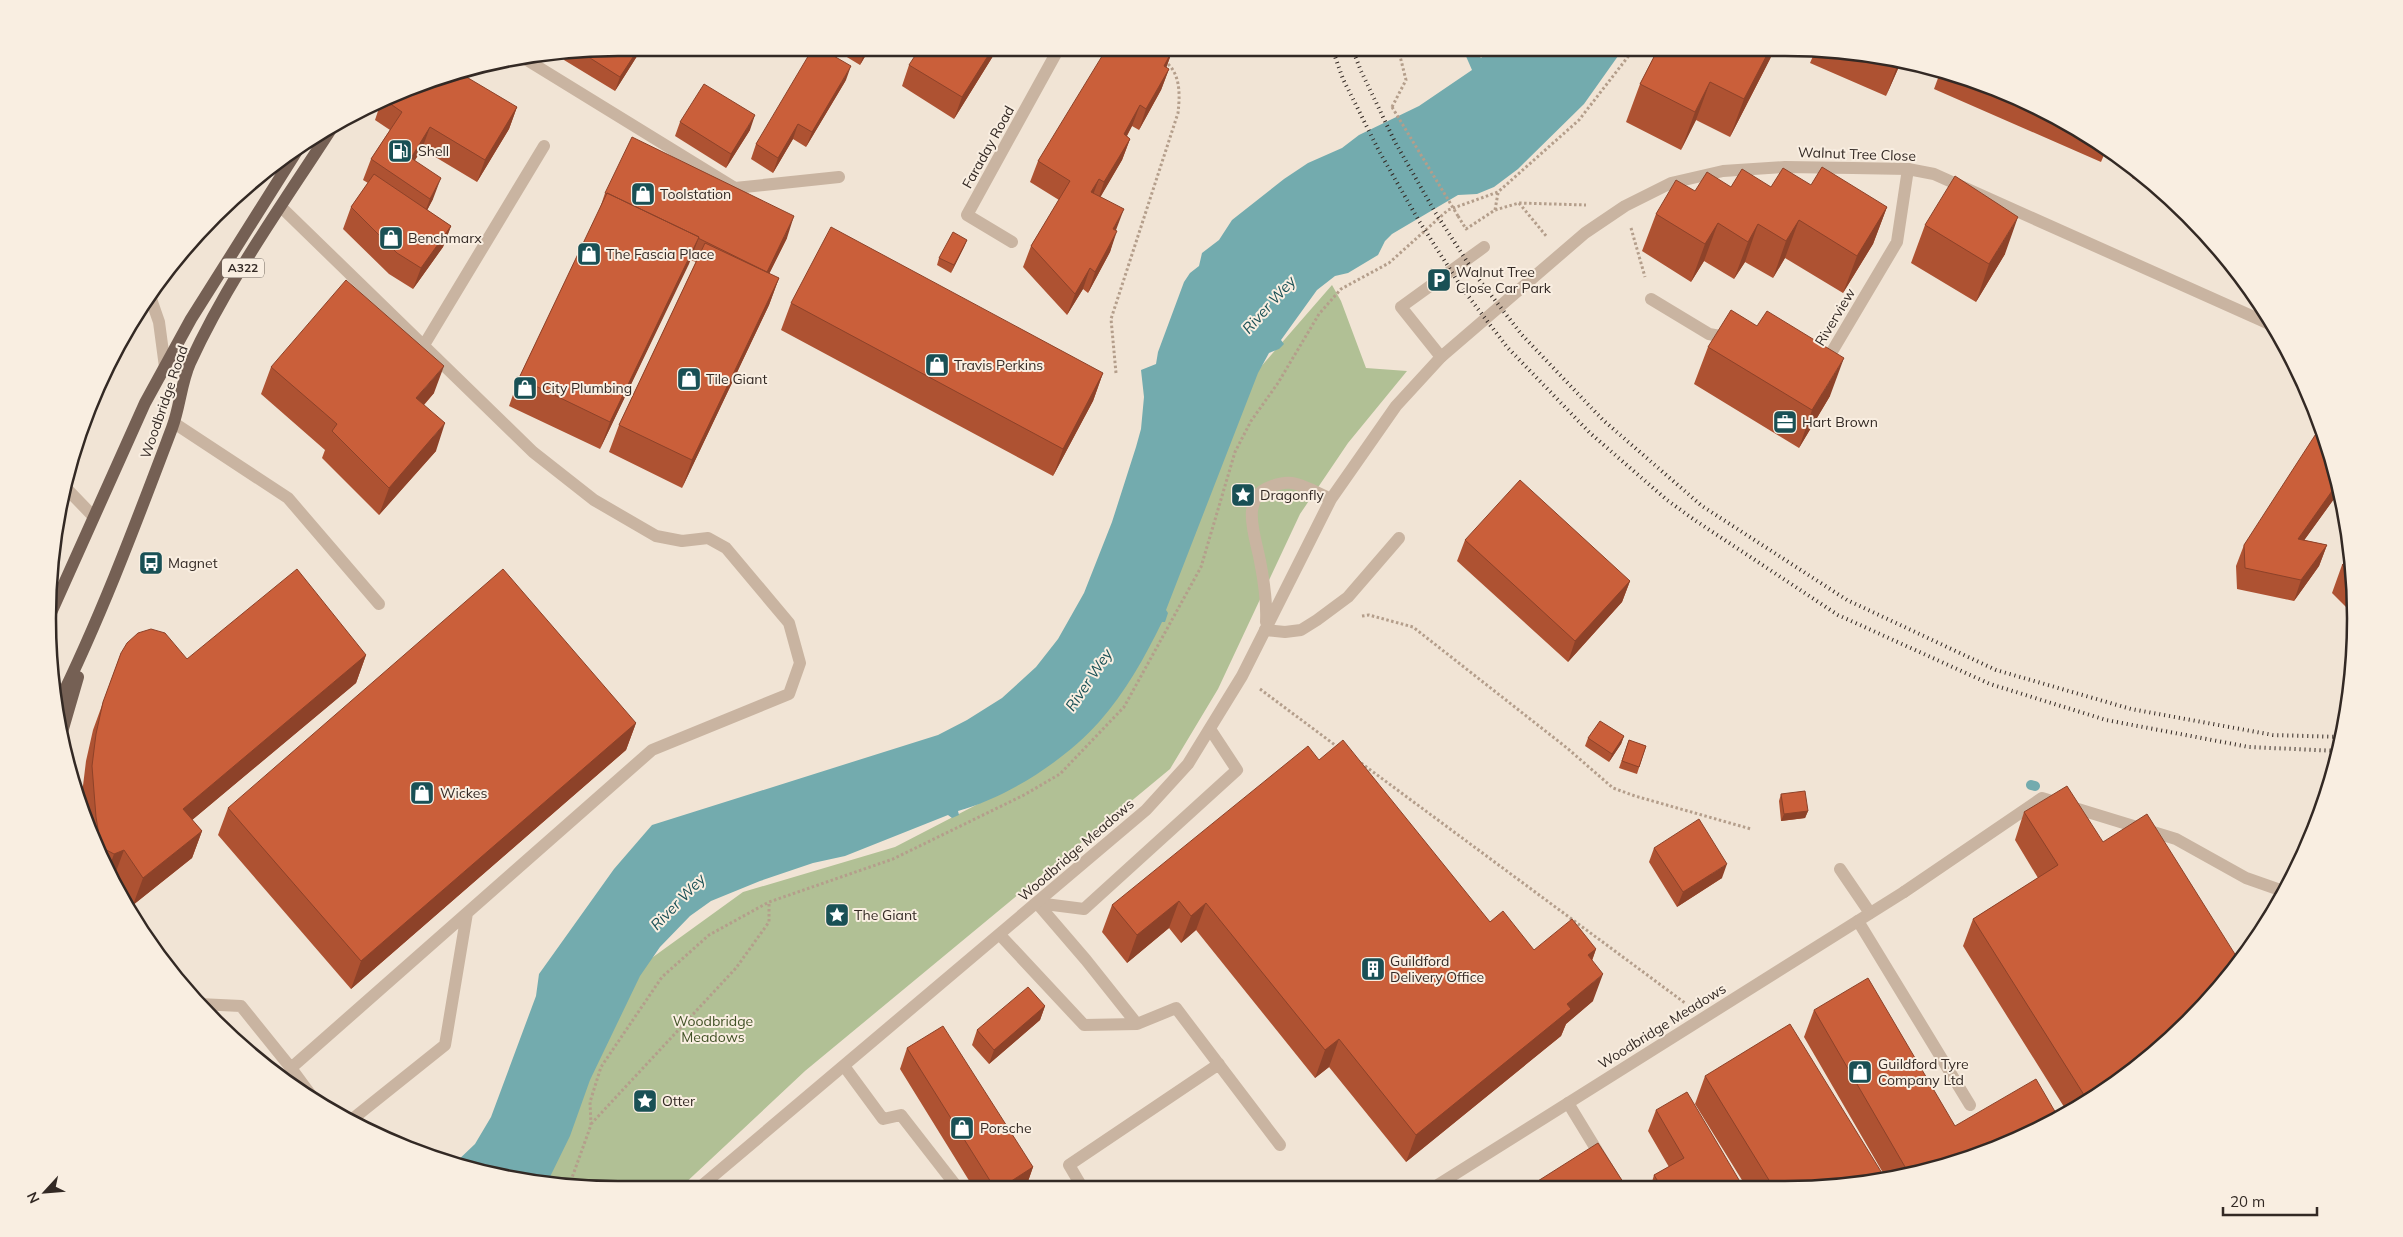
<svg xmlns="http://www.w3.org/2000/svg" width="2403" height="1237" font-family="Mulish,sans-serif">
	<rect width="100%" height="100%" fill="#f1e4d5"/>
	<path fill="#b1c095" d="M1332,285L1341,301L1366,368L1407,371L1348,443L1300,514L1218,689L1170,769L805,1071L680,1188H581L543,1182L583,1066L642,965L743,892L895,847L1005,790L1258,370Z"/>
	<path fill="#73abae" d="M1491,48L1623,49L1584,104L1518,169L1494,187L1477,194L1458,195L1392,234L1385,241L1378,255L1348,273L1335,276L1317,290L1281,340L1284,344L1279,349L1269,353L1258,373L1166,610L1168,613L1165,622H1162C1145,657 1125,693 1099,722C1064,761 1008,797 958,811L959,815L952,818L948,815L845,856L813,863L760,881L711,901L690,916L660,947L640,976L590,1080L570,1136L547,1183L471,1170L454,1164L475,1144L491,1117L536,996L539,974L614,869L652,825L938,735L967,720L1002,698L1036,667L1058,639L1084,593L1112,522L1136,447L1141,429L1144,397L1141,370L1156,364L1158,352L1184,282L1190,273L1199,266L1202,253L1219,240L1232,220L1284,179L1308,163L1342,148L1359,135L1419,106L1472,70L1465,54L1474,49L1481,58Z"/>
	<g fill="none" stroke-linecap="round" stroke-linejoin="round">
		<path stroke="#73abae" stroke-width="10" d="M2031,785L2035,786"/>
		<path stroke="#b49e8b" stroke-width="3" stroke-dasharray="2.5 2.5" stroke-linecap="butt" d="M1392,107L1406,80L1398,48
			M1519,203L1547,237
			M1495,210L1498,193
			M1458,216L1466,229L1495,210L1519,203L1586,205
			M1631,228L1645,277
			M1116,373L1111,319L1178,113C1180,95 1181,72 1164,61
			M1362,616L1369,615L1413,627L1567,748L1613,788L1635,796L1751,829
			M1260,689L1339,748
			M1361,763L1685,1003
			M591,1124L736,968L769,922V903
			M569,1186L591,1125L590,1102L601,1067L662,977L709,935L769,902L893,859L1024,795L1060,774L1124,707L1201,567L1235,452L1251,421L1278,383L1319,314L1341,289L1389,263L1448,210L1498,192L1579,120L1634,49"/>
		<path stroke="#c9b4a1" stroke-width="12" d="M522,57L735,188L839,177
			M151,299L159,322L165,367
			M1651,299L1709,334L1731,338
			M424,345L544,146
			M1441,357L1401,307L1484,247
			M1821,358L1827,360L1897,242L1908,169
			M174,423L288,498L379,604
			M65,487L93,516
			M1265,630L1285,632L1301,630L1317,620L1348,597L1399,538
			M1840,869L1870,913
			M1904,892L2042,798L2176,839L2246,878L2283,891
			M1037,903L1084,909L1237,770L1210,729
			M1858,921L1970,1105
			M1000,935L1084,1025L1137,1024L1086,960L1037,903
			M199,1004L241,1006L291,1068L652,750L789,694L800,663L789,623L726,548L708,538L682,541L656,536L594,500L533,452L281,207
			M1137,1024L1176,1008L1280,1145
			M844,1066L883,1119L901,1115L957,1187
			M291,1068L316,1102
			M1568,1103L1618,1185
			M350,1121L445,1045L467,913
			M1082,1187L1069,1165L1219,1064"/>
		<path stroke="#c9b4a1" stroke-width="12" d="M1012,242L967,215L1059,48
			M1436,1186L1904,892"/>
		<path stroke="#c9b4a1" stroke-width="12" d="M1266,622C1267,602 1264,581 1260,561C1256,538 1239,498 1270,487C1277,484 1284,482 1292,483C1305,485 1319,494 1331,499
			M699,1188L1146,810L1188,764L1242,676L1331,499L1396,406L1441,357L1585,233L1625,206L1671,183L1723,171L1785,167L1853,168L1908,169L1934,174L2274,326"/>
		<path stroke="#756054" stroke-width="12" d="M50,615L145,403L191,319L300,146
			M56,708C101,617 136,523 172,428C180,407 181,383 190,363C229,278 285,201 335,123
			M62,732L78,677"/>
		<path stroke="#332924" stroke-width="4" stroke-dasharray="1 4" stroke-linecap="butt" d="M1332,48L1343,79L1379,151L1419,221L1462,288L1507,347L1590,433L1667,500L1696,521L1838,615L1990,684L2106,720L2249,747L2339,751
			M1352,48L1361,71L1395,142L1435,212L1477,277L1522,335L1603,420L1702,506L1847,600L1996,670L2131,709L2273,735L2341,737"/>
		<path stroke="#b49e8b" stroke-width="3" stroke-dasharray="2.5 2.5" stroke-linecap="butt" d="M1392,107L1458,216"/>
	</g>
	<path fill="#ae5232" d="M618,48H641L639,53L615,91L564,60L567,53Z
		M832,48H870L860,65Z
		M998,48L954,119L902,86L909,65Z
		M1458,48H1471L1461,54Z
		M1173,49L1166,68L1169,69L1161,90L1139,130L1132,126L1127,136L1130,139L1122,160L1100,197L1116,230L1110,252L1088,293L1083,289L1067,315L1023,267L1031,246L1059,200L1030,182L1038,161Z
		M1658,49H1774L1770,59L1730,137L1696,120L1681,150L1626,122L1640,84Z
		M1816,49H1822L1901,62L1886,96L1810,63Z
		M1941,70L2037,106L2106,150L2101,162L1934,89Z
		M435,78L517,107L509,129L477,182L422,149L415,160L433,199L427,210L451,226L443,247L413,289L389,274L343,229L351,207L368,183L363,180L371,159L390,130L375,120L381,102Z
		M846,80L806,147L793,139L773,173L751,159L756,144Z
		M680,122L750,130L726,168L675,136Z
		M2135,168L2157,189L2132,178Z
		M1811,185L1887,207L1873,244L1843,293L1785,258L1773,278L1745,262L1734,279L1704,261L1691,282L1642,251L1656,214L1695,191L1731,187H1771Z
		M605,193L787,238L769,274L779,278L769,305L682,488L609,452L619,425L696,262L690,260L600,449L509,406L519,378L599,211Z
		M1925,225L2005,254L1976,302L1911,263Z
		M967,240L964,247L951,273L937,265L939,258Z
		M791,303L1103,373L1093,401L1053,476L781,330Z
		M1708,347L1830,396L1799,448L1694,384Z
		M271,367L434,393L424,405L436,451L379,515L322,458L325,450L261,394Z
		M2325,435L2339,492L2304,540L2327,545L2319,566L2294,601L2237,589L2236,566L2244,545Z
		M1465,540L1630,581L1622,602L1568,662L1457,561Z
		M2351,556L2353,610L2350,611L2332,593L2342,565Z
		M121,653L187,659L366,655L356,683L192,820L202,831L192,858L133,905L114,877L111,879L107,871L84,817L82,794L86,761L93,730Z
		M636,723L626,750L351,989L218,835L228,808Z
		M1624,736L1621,744L1609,762L1585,746L1588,738Z
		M1629,740L1646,746L1637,774L1619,768Z
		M1319,760L1490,922L1534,950L1596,949L1592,961L1593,1001L1566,1024L1561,1036L1406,1162L1329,1067L1315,1078L1196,930L1181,943L1169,928L1127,963L1102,932L1112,905Z
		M1781,794L1808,811L1805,818L1781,821L1779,801Z
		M2024,812L2103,842L2132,1072L2066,1110L1963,946L1973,919L2038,878L2015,840Z
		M1654,848L1722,878L1677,907L1649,862Z
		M1045,1006L1040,1020L989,1064L972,1045L977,1030Z
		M1814,1010L1955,1126L2003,1146L1886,1178L1804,1037Z
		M907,1048L1033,1167L1026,1187H973L900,1069Z
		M1705,1076L1859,1185H1745L1695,1104Z
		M1656,1110L1742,1185H1651L1654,1175L1669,1167L1648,1131Z"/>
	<path fill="#8d4229" d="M639,48H641L639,53L615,91L620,77Z
		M866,48H870L860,65L865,50Z
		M993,48H998L954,119L962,97Z
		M1463,48H1471L1461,54Z
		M1173,49L1165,71L1164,66Z
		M1770,49H1774L1770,59L1730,137L1744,99Z
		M1899,61L1901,62L1886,96Z
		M851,66L846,80L806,147L812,132Z
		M1169,69L1161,90L1139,130L1146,109Z
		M1710,82L1696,120L1681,150L1695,112Z
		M1140,105L1132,126L1116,155L1124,134Z
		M517,107L509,129L477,182L485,160Z
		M755,115L750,130L726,168L731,154Z
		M798,124L793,139L773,173L778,158Z
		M430,127L422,149L403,179L411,158Z
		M1130,139L1122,160L1097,203L1104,182Z
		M441,178L433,199L422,220L430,199Z
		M1099,179L1091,200V192Z
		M1887,207L1873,244L1843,293L1857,256Z
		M1124,209L1116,230L1113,229Z
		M794,216L787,238L759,294L767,272Z
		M2018,217L2005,254L1976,302L1989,264Z
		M1799,220L1785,258L1773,278L1786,241Z
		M1718,223L1704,261L1691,282L1705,244Z
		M1758,224L1745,262L1734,279L1748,242Z
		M451,226L443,247L413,289L421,268Z
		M1117,231L1110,252L1088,293L1095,272Z
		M699,237L689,264L600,449L610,422Z
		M967,240L964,247L951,273L954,265Z
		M1090,268L1083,289L1067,315L1075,294Z
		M779,278L769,305L682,488L692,460Z
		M1844,358L1830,396L1799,448L1812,410Z
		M444,366L434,393L406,425L416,398Z
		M1103,373L1093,401L1053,476L1063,449Z
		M445,423L436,451L379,515L389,488Z
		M2337,484L2339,492L2290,560L2298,539Z
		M2327,545L2319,566L2294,601L2301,580Z
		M1630,581L1622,602L1568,662L1575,641Z
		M366,655L356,683L173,836L183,809Z
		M636,723L626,750L351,989L361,961Z
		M1624,736L1621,744L1609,762L1612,754Z
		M1808,811L1805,818L1781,821L1784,814Z
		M202,831L192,858L133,905L143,878Z
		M124,850L114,877L111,879L107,873L114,854Z
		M1727,864L1722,878L1677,907L1683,892Z
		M1179,901L1169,928L1127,963L1137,935Z
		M1206,903L1196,930L1181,943L1191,916Z
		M1596,949L1586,976L1588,955Z
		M1603,974L1593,1001L1566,1024L1561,1036L1406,1162L1416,1135L1567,1004Z
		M1045,1006L1040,1020L989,1064L994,1050Z
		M1339,1039L1329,1067L1315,1078L1325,1050Z
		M1033,1167L1026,1187H1002Z"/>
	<path fill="#ca5f3a" stroke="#8d4229" d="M618,48H639L620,77L579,51Z
		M813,48H820L851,66L812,132L798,124L778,158L756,144Z
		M920,48H993L962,97L909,65Z
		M1107,48H1171L1173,49L1164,66L1169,69L1146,109L1140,105L1124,134L1130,139L1104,182L1099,179L1091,192L1124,209L1113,229L1117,231L1095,272L1090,268L1075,294L1031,246L1070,181L1038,161Z
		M1658,49H1770L1744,99L1710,82L1695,112L1640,84Z
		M458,72L517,107L485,160L430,127L411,158L441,178L430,199L371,159L402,112L385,100L435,78Z
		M704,84L755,115L731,154L680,122Z
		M632,137L794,216L767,272L698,238L699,237L607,193V194L605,193Z
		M1822,167L1887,207L1857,256L1799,220L1786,241L1758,224L1748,242L1718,223L1705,244L1656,214L1676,180L1695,191L1707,172L1731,187L1742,169L1771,187L1783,168L1811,185Z
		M374,174L451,226L421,268L397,253L351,207Z
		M1955,176L2018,217L1989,264L1925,225Z
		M607,193L699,237L610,422L519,378Z
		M831,227L1103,373L1063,449L791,303Z
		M953,232L967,240L954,265L939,258Z
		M705,243L779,278L692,460L619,425Z
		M346,280L444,366L416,398L445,423L389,488L332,431L337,424L271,367Z
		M1731,310L1757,326L1767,311L1844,358L1812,410L1708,347Z
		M2321,426L2325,435L2337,484L2298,539L2327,545L2301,580L2245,568L2244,545Z
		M1520,480L1630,581L1575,641L1465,540Z
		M2351,556L2352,575L2342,565Z
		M297,569L366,655L183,809L202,831L143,878L124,850L114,854L101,847L96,817L92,766L96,734L103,702L121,653L127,643L138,633L151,629L165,633L187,659Z
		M503,569L636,723L361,961L228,808Z
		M1600,721L1624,736L1612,754L1588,738Z
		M1343,740L1490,922L1503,911L1534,950L1572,919L1596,949L1588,955L1603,974L1567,1004L1571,1009L1416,1135L1339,1039L1325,1050L1206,903L1191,916L1179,901L1137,935L1112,905L1308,746L1319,760Z
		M1629,740L1646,746L1639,767L1622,761Z
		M2067,786L2103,842L2147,814L2238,959L2214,995L2132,1072L2086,1098L1973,919L2058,865L2024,812Z
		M1805,791L1808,811L1784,814L1781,794Z
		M1699,819L1727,864L1683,892L1654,848Z
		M1868,978L1955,1126L2036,1079L2057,1115L2003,1146L1908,1172L1814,1010Z
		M1028,987L1045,1006L994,1050L977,1030Z
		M1790,1024L1885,1178L1859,1185H1772L1705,1076Z
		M943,1026L1033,1167L1002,1187H994L907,1048Z
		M1687,1092L1742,1185H1660L1654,1175L1684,1158L1656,1110Z
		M1598,1143L1625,1185L1530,1186Z"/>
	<defs>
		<symbol id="fuel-square" viewBox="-11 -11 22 22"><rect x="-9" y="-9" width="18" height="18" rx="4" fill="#195055" stroke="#f9eee1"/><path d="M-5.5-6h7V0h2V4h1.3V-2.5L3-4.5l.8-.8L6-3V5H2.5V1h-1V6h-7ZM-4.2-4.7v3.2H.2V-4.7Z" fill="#fff"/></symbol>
		<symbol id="shop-square" viewBox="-11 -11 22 22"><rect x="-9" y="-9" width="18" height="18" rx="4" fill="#195055" stroke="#f9eee1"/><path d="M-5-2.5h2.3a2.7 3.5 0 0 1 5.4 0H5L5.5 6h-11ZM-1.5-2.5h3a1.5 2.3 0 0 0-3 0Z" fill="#fff"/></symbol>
		<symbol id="parking-square" viewBox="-11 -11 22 22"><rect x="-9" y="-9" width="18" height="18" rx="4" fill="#195055" stroke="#f9eee1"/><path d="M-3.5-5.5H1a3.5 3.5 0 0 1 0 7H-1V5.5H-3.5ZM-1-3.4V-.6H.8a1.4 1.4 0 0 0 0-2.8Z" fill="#fff"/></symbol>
		<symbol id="office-square" viewBox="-11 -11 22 22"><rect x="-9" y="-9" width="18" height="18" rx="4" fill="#195055" stroke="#f9eee1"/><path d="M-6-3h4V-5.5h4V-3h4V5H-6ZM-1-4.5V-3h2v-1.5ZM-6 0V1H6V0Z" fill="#fff"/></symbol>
		<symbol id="sight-square" viewBox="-11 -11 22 22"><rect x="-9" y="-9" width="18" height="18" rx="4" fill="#195055" stroke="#f9eee1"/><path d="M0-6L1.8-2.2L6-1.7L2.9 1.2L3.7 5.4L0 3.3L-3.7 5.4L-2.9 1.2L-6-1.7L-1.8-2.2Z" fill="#fff"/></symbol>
		<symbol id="bus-square" viewBox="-11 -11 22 22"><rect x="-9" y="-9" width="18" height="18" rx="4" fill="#195055" stroke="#f9eee1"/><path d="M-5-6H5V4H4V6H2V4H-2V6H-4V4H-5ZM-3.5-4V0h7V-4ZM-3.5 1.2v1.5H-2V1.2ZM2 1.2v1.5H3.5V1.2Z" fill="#fff"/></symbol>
		<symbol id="building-square" viewBox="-11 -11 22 22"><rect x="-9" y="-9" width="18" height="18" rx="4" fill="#195055" stroke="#f9eee1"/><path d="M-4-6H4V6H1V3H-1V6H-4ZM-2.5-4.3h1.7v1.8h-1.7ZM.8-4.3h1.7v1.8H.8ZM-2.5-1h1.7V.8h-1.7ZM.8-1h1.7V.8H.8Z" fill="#fff"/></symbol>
	</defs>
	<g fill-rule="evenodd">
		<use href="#fuel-square" x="386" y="137" width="28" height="28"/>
		<use href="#shop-square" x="629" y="180" width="28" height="28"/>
		<use href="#shop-square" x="377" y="224" width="28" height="28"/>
		<use href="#shop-square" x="575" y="240" width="28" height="28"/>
		<use href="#parking-square" x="1425" y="266" width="28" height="28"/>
		<use href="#shop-square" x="923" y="351" width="28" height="28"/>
		<use href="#shop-square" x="675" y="365" width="28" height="28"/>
		<use href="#shop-square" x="511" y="374" width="28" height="28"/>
		<use href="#office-square" x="1771" y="408" width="28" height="28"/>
		<use href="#sight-square" x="1229" y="481" width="28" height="28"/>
		<use href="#bus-square" x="137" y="549" width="28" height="28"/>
		<use href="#shop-square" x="408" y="779" width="28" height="28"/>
		<use href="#sight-square" x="823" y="901" width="28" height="28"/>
		<use href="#building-square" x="1359" y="955" width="28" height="28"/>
		<use href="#shop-square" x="1846" y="1058" width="28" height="28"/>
		<use href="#sight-square" x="631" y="1087" width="28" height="28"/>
		<use href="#shop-square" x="948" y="1114" width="28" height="28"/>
	</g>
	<g text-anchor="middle" stroke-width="4" stroke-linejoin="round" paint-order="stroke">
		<rect fill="#f9eee1" stroke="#6e645d" stroke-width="1" x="222" y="258.5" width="42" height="19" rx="4"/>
		<g font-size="12" font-weight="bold" fill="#332924">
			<text x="243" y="272">A322</text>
		</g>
		<g font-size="14" fill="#332924" stroke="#f9eee1">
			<text transform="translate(988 147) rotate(-61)" y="5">Faraday Road</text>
			<text transform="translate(1857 154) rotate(2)" y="5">Walnut Tree Close</text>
			<text transform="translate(1835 317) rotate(-59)" y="5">Riverview</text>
			<text transform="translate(164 402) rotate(-71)" y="5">Woodbridge Road</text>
			<text transform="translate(1076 850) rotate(-41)" y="5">Woodbridge Meadows</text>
			<text transform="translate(1662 1026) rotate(-32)" y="5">Woodbridge Meadows</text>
		</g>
		<g font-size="14" fill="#332924" stroke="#f9eee1" text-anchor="start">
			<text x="418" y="156">Shell</text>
			<text x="660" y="199">Toolstation</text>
			<text x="408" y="243">Benchmarx</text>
			<text x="606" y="259">The Fascia Place</text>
			<text x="1456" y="277">Walnut Tree<tspan x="1456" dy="16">Close Car Park</tspan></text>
			<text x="954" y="370">Travis Perkins</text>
			<text x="706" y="384">Tile Giant</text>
			<text x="542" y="393">City Plumbing</text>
			<text x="1802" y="427">Hart Brown</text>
			<text x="1260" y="500">Dragonfly</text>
			<text x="168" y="568">Magnet</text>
			<text x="440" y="798">Wickes</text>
			<text x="854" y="920">The Giant</text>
			<text x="1390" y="966">Guildford<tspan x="1390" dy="16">Delivery Office</tspan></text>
			<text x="1878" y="1069">Guildford Tyre<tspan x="1878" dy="16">Company Ltd</tspan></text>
			<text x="662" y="1106">Otter</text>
			<text x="980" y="1133">Porsche</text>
		</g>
		<g font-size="14" fill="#425227" stroke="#f9eee1">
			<text x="713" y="1026">Woodbridge<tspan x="713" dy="16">Meadows</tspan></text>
		</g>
		<g font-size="15" font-style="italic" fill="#195055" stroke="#f9eee1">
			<text transform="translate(1269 305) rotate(-48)" y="5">River Wey</text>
			<text transform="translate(1089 680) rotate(-56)" y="5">River Wey</text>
			<text transform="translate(678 902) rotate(-46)" y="5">River Wey</text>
		</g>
	</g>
	<path d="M0 0H2403V1237H0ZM618 56H1785A562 562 0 0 1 2347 618V619A562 562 0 0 1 1785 1181H618A562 562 0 0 1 56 619V618A562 562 0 0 1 618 56Z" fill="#f9eee1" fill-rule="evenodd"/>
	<path fill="none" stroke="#332924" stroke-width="2.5" d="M618 56H1785A562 562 0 0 1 2347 618V619A562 562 0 0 1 1785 1181H618A562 562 0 0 1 56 619V618A562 562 0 0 1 618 56Z"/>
	<g transform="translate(45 1192) rotate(244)" stroke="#f9eee1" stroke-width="4" paint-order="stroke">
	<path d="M0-4L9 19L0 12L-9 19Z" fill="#332924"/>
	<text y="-8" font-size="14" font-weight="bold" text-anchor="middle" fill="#332924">N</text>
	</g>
	<path d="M2223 1207v8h94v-8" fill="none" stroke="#332924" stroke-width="2.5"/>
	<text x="2230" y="1207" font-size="15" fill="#332924" stroke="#f9eee1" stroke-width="4" paint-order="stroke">20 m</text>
</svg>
